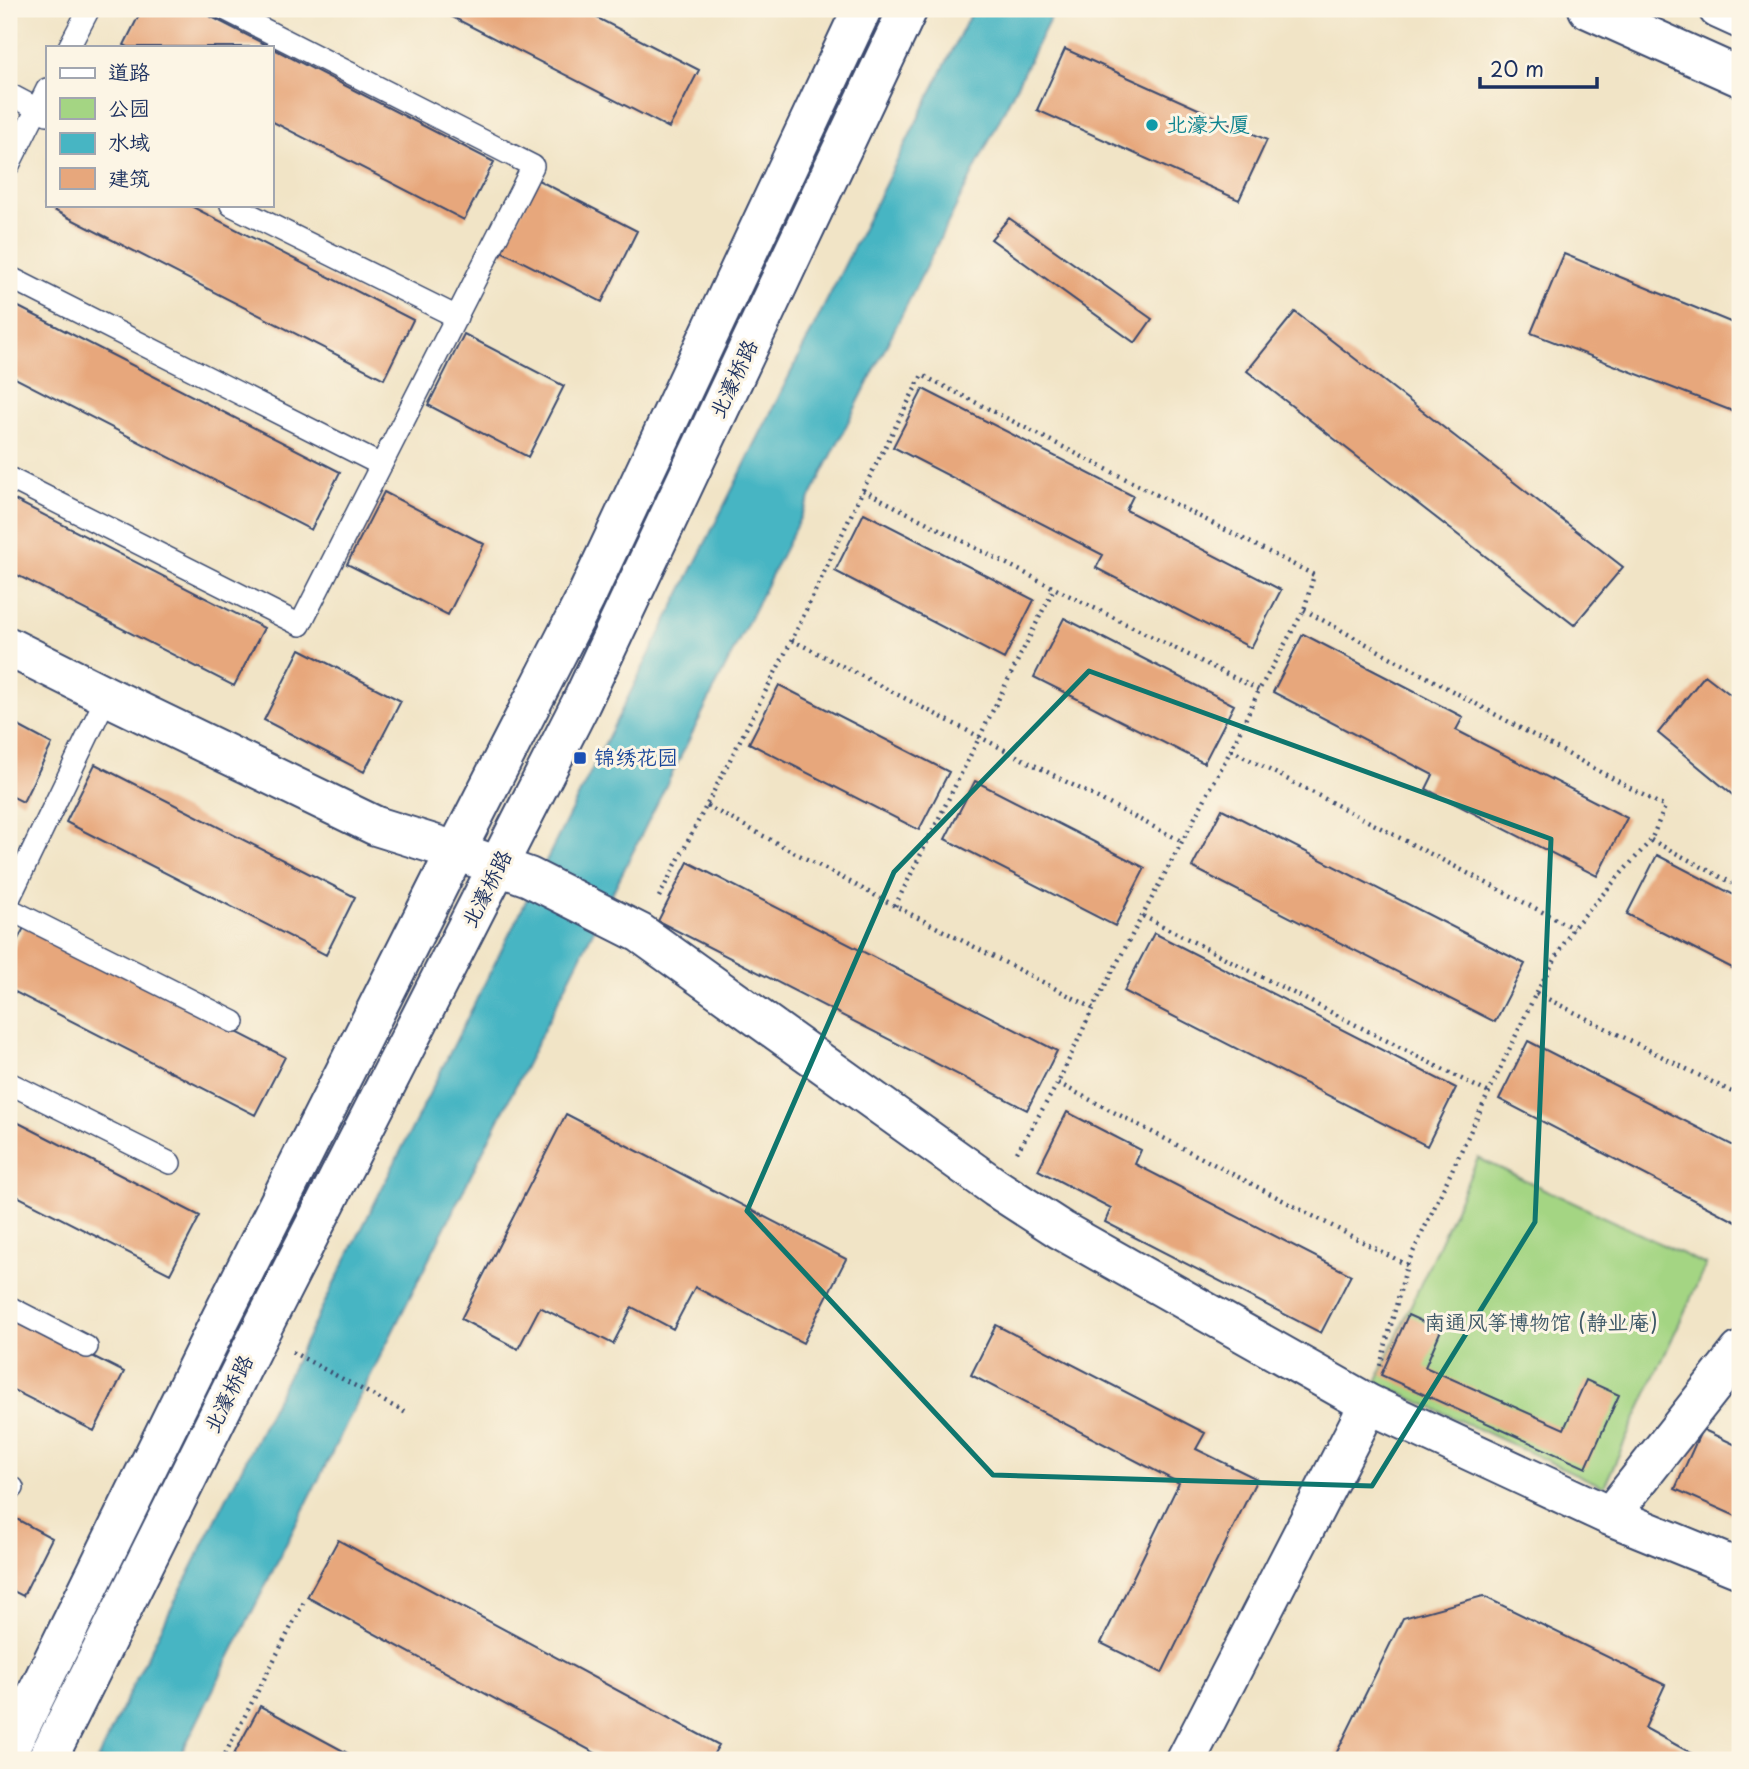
<svg xmlns="http://www.w3.org/2000/svg" width="1749" height="1769" font-family="'Playpen Sans','LXGW WenKai TC',sans-serif">
	<rect width="100%" height="100%" fill="#fcf5e5"/>
	<filter id="ink" filterUnits="userSpaceOnUse"><feTurbulence type="fractalNoise" baseFrequency=".0143" numOctaves="2"/><feDisplacementMap in="SourceGraphic" scale="14" xChannelSelector="R" yChannelSelector="G"/><feConvolveMatrix kernelMatrix="1 2 1 2 8 2 1 2 1" color-interpolation-filters="sRGB"/></filter>
	<filter id="wash" filterUnits="userSpaceOnUse"><feTurbulence type="fractalNoise" baseFrequency=".00686" numOctaves="4" result="noise"/><feDisplacementMap in="SourceGraphic" scale="28" xChannelSelector="R" yChannelSelector="G"/><feGaussianBlur stdDeviation="1.57" result="paint"/><feColorMatrix in="noise" values="0 0 0 0 0 0 0 0 0 0 0 0 0 0 0 0 0 1.4 0 .05"/><feComposite in="paint" operator="in"/></filter>
	<g filter="url(#wash)">
		<rect width="100%" height="100%" fill="#f1e4c6"/>
		<path fill="#a4d583" stroke="#608270" stroke-width="2" d="M1478,1158L1706,1265L1604,1487L1376,1382Z"/>
		<path fill="#47b5c3" stroke="#317290" stroke-width="2" d="M973,9H1055L178,1760H97L140,1671Z"/>
		<g id="blocks">
			<path fill="#e7a77c" d="M142,9H196L494,162L464,220L271,121V47H128L124,45Z
				M437,9H580L699,70L669,128Z
				M1065,49L1267,140L1239,200L1037,110Z
				M538,180L637,231L602,302L501,251Z
				M44,205H189L413,320L384,379Z
				M1009,218L1152,319L1135,343L991,239Z
				M1564,254L1740,326V414L1531,333Z
				M9,302L340,472L311,530L9,375Z
				M1295,312L1623,567L1574,625L1247,371Z
				M464,334L564,386L528,457L428,405Z
				M923,389L1133,496L1126,510L1281,590L1251,648L1096,568L1103,555L893,447Z
				M384,492L484,544L448,615L347,564Z
				M9,497L264,628L234,686L9,571Z
				M864,513L1034,600L1004,659L835,571Z
				M1064,618L1234,705L1204,763L1034,677Z
				M1303,634L1463,717L1456,730L1627,818L1597,876L1426,789L1433,775L1273,692Z
				M300,649L401,701L364,772L264,720Z
				M1705,675L1740,702V801L1658,733Z
				M779,685L949,772L919,830L749,743Z
				M9,721L52,744L23,802L9,795Z
				M95,764L355,897L326,955L66,822Z
				M975,781L1145,868L1115,926L945,839Z
				M1222,809L1525,964L1495,1022L1192,867Z
				M1657,855L1740,898V972L1627,914Z
				M688,862L1057,1051L1027,1110L658,921Z
				M26,924L285,1057L255,1115L9,989V956Z
				M1154,933L1456,1088L1427,1146L1124,991Z
				M1528,1041L1740,1149V1224L1499,1099Z
				M1067,1112L1141,1150L1135,1164L1351,1275L1321,1333L1105,1222L1111,1208L1038,1170Z
				M566,1114L846,1259L803,1343L695,1287L673,1329L632,1307L613,1344L540,1307L518,1349L461,1319Z
				M9,1118L200,1216L170,1274L9,1192Z
				M9,1314L124,1372L94,1431L9,1388Z
				M1408,1315L1441,1330L1425,1367L1564,1429L1586,1380L1619,1395L1586,1468L1381,1375Z
				M996,1325L1205,1433L1196,1449L1257,1479L1162,1673L1101,1643L1179,1483L971,1375Z
				M1702,1429L1740,1447V1518L1675,1489Z
				M9,1515L52,1538L23,1596L9,1589Z
				M338,1540L719,1745L710,1760H608L307,1597Z
				M1483,1596L1665,1685L1645,1728L1704,1760H1333L1403,1618Z
				M260,1706L360,1760H231Z"/>
		</g>
	</g>
	<g filter="url(#ink)">
		<use href="#blocks" fill-opacity="0" stroke="#3b4a6e" stroke-width="2"/>
		<g fill="none" stroke-linecap="round" stroke-linejoin="round">
			<defs>
				<path id="service" d="M69,47L89,9
					M9,94L47,114
					M9,165L47,89
					M231,205L457,317
					M9,277L381,465
					M9,478L300,625L533,166L224,9
					M9,899L107,696
					M9,909L234,1022
					M9,1083L170,1163
					M9,1307L87,1347
					M9,1486L13,1488"/>
				<path id="minor" d="M9,647L107,696L376,826L456,851L529,877L640,933L996,1188L1061,1230L1369,1404L1610,1516L1740,1569
					M1610,1516L1740,1351
					M1186,1760L1369,1404"/>
				<path id="secondary" d="M9,1750L220,1320L456,851L586,597L862,9
					M47,1760L258,1336L581,703L908,9"/>
				<path id="primary" d="M1588,9L1740,77
					M1718,9L1740,19"/>
			</defs>
			<use href="#service" stroke="#3b4a6e" stroke-width="24"/>
			<use href="#minor" stroke="#3b4a6e" stroke-width="42"/>
			<use href="#secondary" stroke="#3b4a6e" stroke-width="42"/>
			<use href="#primary" stroke="#3b4a6e" stroke-width="42"/>
			<path stroke="#3b4a6e" stroke-width="4.5" stroke-dasharray="2 5" stroke-linecap="butt" d="M863,490L1054,588L1259,690
				M1304,610L1665,807L1651,840L1573,928L1536,993L1407,1265L1380,1366
				M792,640L1181,841
				M1231,750L1573,928
				M707,806L895,906L1093,1008
				M1651,840L1740,887
				M659,897L792,640L863,490L922,375L1314,575L1304,610L1259,690L1231,750L1093,1008L1058,1083L1016,1154
				M895,906L1054,588
				M1143,916L1489,1093
				M1536,993L1740,1096
				M1058,1083L1407,1265
				M292,1352L408,1414
				M222,1760L304,1602"/>
			<use href="#service" stroke="#fff" stroke-width="21"/>
			<use href="#minor" stroke="#fff" stroke-width="38"/>
			<use href="#secondary" stroke="#fff" stroke-width="38"/>
			<use href="#primary" stroke="#fff" stroke-width="38"/>
		</g>
	</g>
	<path fill="none" stroke="#0f766e" stroke-width="5" stroke-linejoin="round" d="M1089,671L1551,839L1535,1222L1372,1486L993,1475L747,1211L894,872Z"/>
	<circle fill="#0f9aa8" stroke="#fcf5e5" stroke-width="2.5" cx="1152" cy="125" r="7"/>
	<rect fill="#1a4fb4" stroke="#fcf5e5" stroke-width="2.5" x="573" y="751" width="14" height="14" rx="3.5"/>
	<g text-anchor="middle" stroke-width="6" stroke-linejoin="round" paint-order="stroke">
		<g font-size="21" fill="#0d838f" stroke="#fcf5e5" text-anchor="start">
			<text x="1166" y="132">北濠大厦</text>
		</g>
		<g font-size="21" fill="#1b2f5e" stroke="#fcf5e5">
			<text transform="translate(734 379) rotate(-65)" y="7">北濠桥路</text>
			<text transform="translate(487 889) rotate(-63)" y="7">北濠桥路</text>
			<text transform="translate(229 1394) rotate(-64)" y="7">北濠桥路</text>
		</g>
		<g font-size="21" fill="#164399" stroke="#fcf5e5" text-anchor="start">
			<text x="594" y="765">锦绣花园</text>
		</g>
		<g font-size="21" fill="#3d5867" stroke="#fcf5e5">
			<text x="1541" y="1330">南通风筝博物馆 (静业庵)</text>
		</g>
	</g>
	<rect width="1749" height="1769" fill="none" stroke="#fcf5e5" stroke-width="35"/>
	<rect x="46" y="46" width="228" height="161" fill="#fcf5e5" stroke="#a2a6af" stroke-width="2"/>
	<rect x="60" y="68" width="35" height="10" fill="#ffffff" stroke="#a2a6af" stroke-width="2"/>
	<text x="108" y="80" font-size="21" fill="#1b2f5e">道路</text>
	<rect x="60" y="98" width="35" height="21" fill="#a4d583" stroke="#a2a6af" stroke-width="2"/>
	<text x="108" y="116" font-size="21" fill="#1b2f5e">公园</text>
	<rect x="60" y="133" width="35" height="21" fill="#47b5c3" stroke="#a2a6af" stroke-width="2"/>
	<text x="108" y="150" font-size="21" fill="#1b2f5e">水域</text>
	<rect x="60" y="168" width="35" height="21" fill="#e7a77c" stroke="#a2a6af" stroke-width="2"/>
	<text x="108" y="186" font-size="21" fill="#1b2f5e">建筑</text>
	<path d="M1480 77v10h117v-10" fill="none" stroke="#1b2f5e" stroke-width="3.5"/>
	<text x="1490" y="77" font-size="21" fill="#1b2f5e" stroke="#fcf5e5" stroke-width="5" paint-order="stroke">20 m</text>
</svg>
